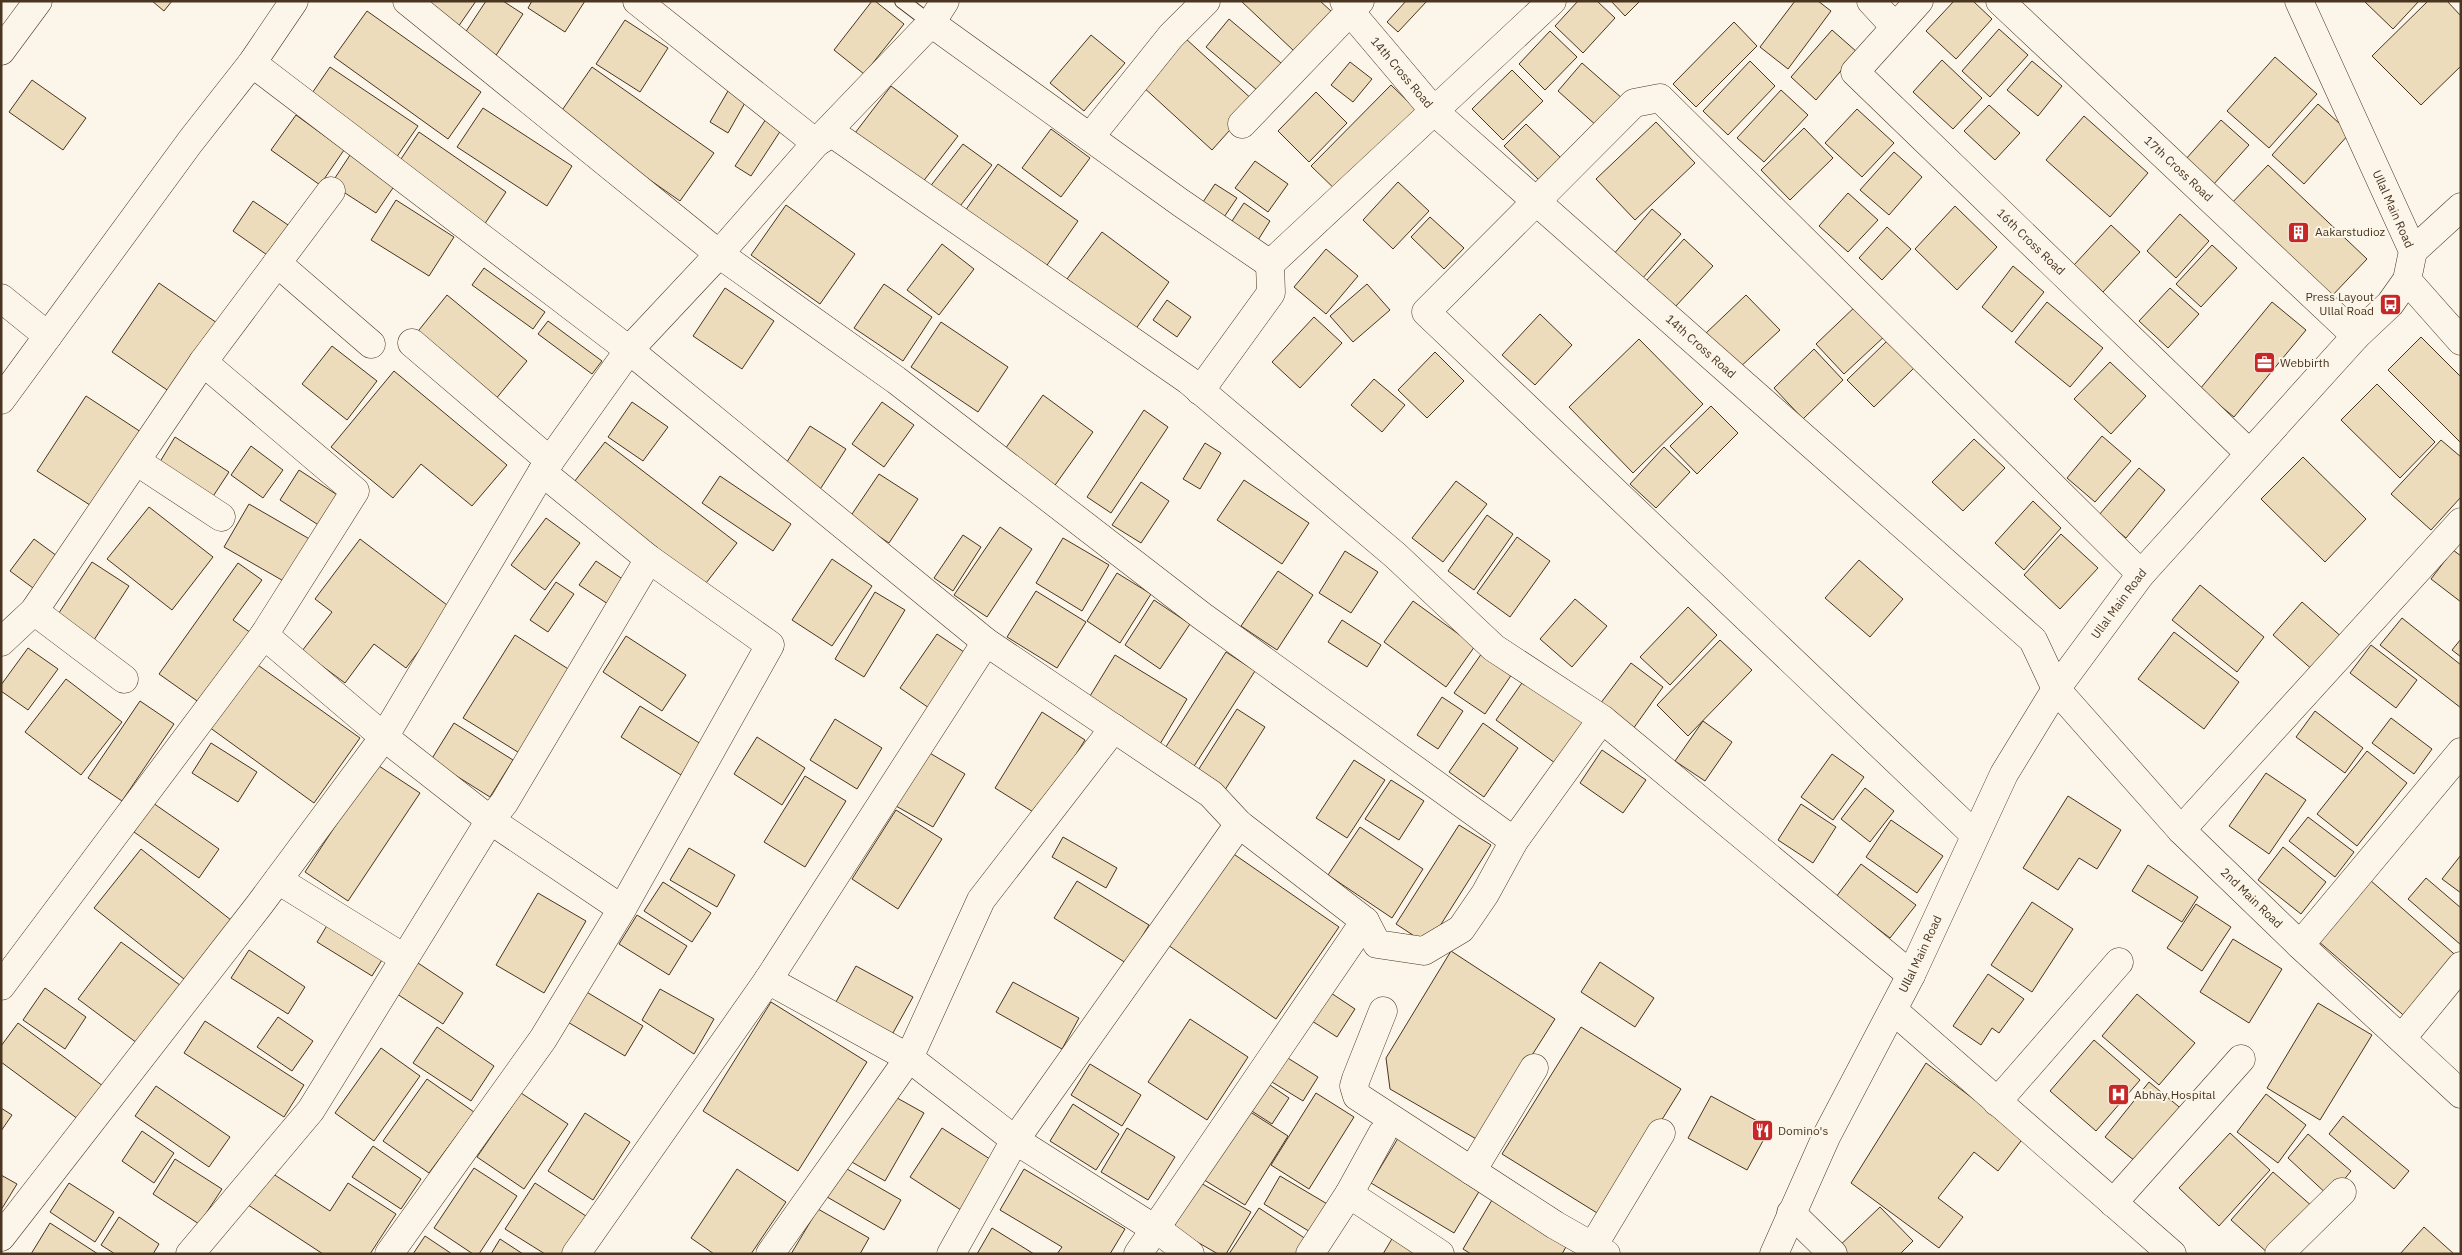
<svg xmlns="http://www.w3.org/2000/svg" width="2462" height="1255" font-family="'IBM Plex Sans',sans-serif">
	<rect width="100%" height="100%" fill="#fbf6e9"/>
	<path fill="#ecdcbc" stroke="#4a3520" d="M152,1H172L164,11Z
		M420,1H476L458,27Z
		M486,1H503L523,14L493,60L461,39Z
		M532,1H585L565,32L528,8Z
		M872,1H875L904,24L864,74L834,50Z
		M1241,1H1320L1331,11L1294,51Z
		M1406,1H1427L1398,32L1387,22Z
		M1578,1H1597L1615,18L1583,53L1555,26Z
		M1611,1H1640L1625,16Z
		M1795,1H1818L1831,11L1788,69L1760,47Z
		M1954,1H1973L1992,19L1956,59L1926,31Z
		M2364,1H2419L2393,29Z
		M2428,1H2447L2461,16V66L2421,105L2372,56Z
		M367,11L481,92L448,139L334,57Z
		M1229,19L1281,63L1257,90L1206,47Z
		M625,20L668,48L640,92L596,64Z
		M1734,22L1757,46L1696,107L1673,84Z
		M1999,29L2028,55L1990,97L1962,71Z
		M1832,30L1857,52L1816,100L1791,77Z
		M1550,31L1577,57L1545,90L1519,64Z
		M1091,35L1125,63L1084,111L1050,83Z
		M1185,38L1255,102L1212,150L1141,85Z
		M2275,57L2317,94L2269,148L2227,111Z
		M1942,60L1982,98L1953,129L1913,92Z
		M1750,61L1775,86L1728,135L1703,111Z
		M2032,61L2062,86L2038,116L2007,90Z
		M1350,62L1372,79L1353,102L1331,85Z
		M1582,63L1623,99L1598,127L1558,91Z
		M330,67L418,126L396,158L308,99Z
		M592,67L714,153L680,201L558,116Z
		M1512,70L1543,101L1503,140L1472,109Z
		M32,80L86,118L63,150L9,112Z
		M1391,85L1422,115L1342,196L1311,166Z
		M891,86L958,136L922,183L855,133Z
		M1781,90L1808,115L1764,162L1737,138Z
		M728,91L746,101L728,133L710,122Z
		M1316,92L1347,123L1309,162L1278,131Z
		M2318,104L2350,133L2304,184L2272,155Z
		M1989,105L2020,133L1995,160L1964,131Z
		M483,108L572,166L547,206L457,147Z
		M1857,109L1894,143L1862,177L1825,143Z
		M296,115L344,150L320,185L271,150Z
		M768,116L783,127L751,176L735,166Z
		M2084,116L2148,173L2110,217L2046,160Z
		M2221,120L2249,145L2213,185L2185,160Z
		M1656,122L1695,163L1635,220L1596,179Z
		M1526,124L1561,158L1539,180L1504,146Z
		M1804,128L1833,158L1790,200L1761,170Z
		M1051,129L1090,158L1061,197L1022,168Z
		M419,132L506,192L482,228L395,168Z
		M963,144L992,165L957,210L929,188Z
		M354,149L399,179L376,213L331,184Z
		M1894,152L1922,177L1889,215L1860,190Z
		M1255,161L1288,184L1268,212L1235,188Z
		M998,164L1078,221L1045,268L965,211Z
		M2268,165L2367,259L2329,299L2230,205Z
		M1398,182L1429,211L1393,249L1363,220Z
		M1215,184L1237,198L1220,223L1199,208Z
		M1848,193L1878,220L1848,252L1819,226Z
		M396,200L454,237L429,276L371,240Z
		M253,201L291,227L270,257L233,231Z
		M1244,203L1270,221L1253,248L1226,230Z
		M786,205L855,254L820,304L751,255Z
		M1955,206L1997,247L1957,290L1915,249Z
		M1652,209L1681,234L1642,279L1613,255Z
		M2180,214L2209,241L2176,278L2147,251Z
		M1430,217L1464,248L1444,269L1411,237Z
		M2111,225L2140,252L2103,292L2074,265Z
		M1887,227L1911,249L1882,280L1859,258Z
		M1102,232L1169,282L1135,330L1067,279Z
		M1684,239L1713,266L1675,307L1646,281Z
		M942,244L974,269L939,315L907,290Z
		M2212,245L2237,268L2201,307L2176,284Z
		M1326,249L1358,276L1326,314L1294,287Z
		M2013,266L2044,292L2012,332L1982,307Z
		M484,268L545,312L533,329L472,285Z
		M159,283L220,325L173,394L112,352Z
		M884,284L932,317L903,361L854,328Z
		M1367,284L1390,310L1353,342L1330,316Z
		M725,288L774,321L742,369L693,336Z
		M2170,288L2199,314L2168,348L2139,321Z
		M447,295L527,361L495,400L415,335Z
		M1746,295L1780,330L1738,369L1705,334Z
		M1167,300L1191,317L1177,337L1153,320Z
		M2047,302L2103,348L2070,387L2015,342Z
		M2272,302L2306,330L2234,417L2200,389Z
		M1859,303L1887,334L1844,374L1816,344Z
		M1540,314L1572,345L1535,385L1502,355Z
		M1314,317L1342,343L1300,388L1272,362Z
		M548,321L602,361L592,374L538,334Z
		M941,322L1008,367L978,412L911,367Z
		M2421,337L2461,377V443L2388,370Z
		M1639,339L1703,404L1633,473L1569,407Z
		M1887,341L1914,368L1874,407L1847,380Z
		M332,346L377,381L347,420L302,384Z
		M1814,349L1843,380L1803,419L1774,388Z
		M1435,352L1464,381L1427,418L1398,390Z
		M2110,362L2146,396L2111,434L2074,399Z
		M394,371L507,465L472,506L421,464L393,498L331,447Z
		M1374,379L1405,405L1382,432L1351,405Z
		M2377,384L2435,442L2400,478L2341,420Z
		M1043,395L1093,432L1053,488L1003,452Z
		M86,396L141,432L93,507L37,471Z
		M632,402L668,427L643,461L608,437Z
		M882,402L914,425L884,467L852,444Z
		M1711,406L1738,433L1697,474L1670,446Z
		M1144,410L1168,427L1111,513L1087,497Z
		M810,426L846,449L819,491L783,468Z
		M2102,436L2131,461L2095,502L2067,478Z
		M175,437L229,472L208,504L155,470Z
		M1974,439L2005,468L1963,511L1932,482Z
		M2441,440L2461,457V497L2431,530L2391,494Z
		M605,442L737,543L703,587L571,486Z
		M1205,443L1221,453L1200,489L1183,479Z
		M251,446L283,470L263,498L231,475Z
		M1664,447L1690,472L1656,508L1630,484Z
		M2303,457L2366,519L2325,562L2261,499Z
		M2139,468L2165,490L2126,538L2099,515Z
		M299,470L342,498L323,528L280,500Z
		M879,474L918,499L889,543L850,517Z
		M720,476L791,524L773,551L702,503Z
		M1244,480L1309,523L1282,564L1217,520Z
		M1456,481L1487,504L1443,562L1412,538Z
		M1141,482L1169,501L1141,543L1112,525Z
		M2033,501L2061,528L2024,570L1995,543Z
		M249,504L313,541L287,583L224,547Z
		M149,507L213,557L172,610L107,559Z
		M1487,515L1513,534L1474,590L1448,571Z
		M546,518L580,543L545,590L511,565Z
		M1000,527L1032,549L987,617L954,595Z
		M2061,534L2098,568L2060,609L2024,575Z
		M963,535L981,547L953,591L934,578Z
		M1517,537L1550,561L1510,617L1477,593Z
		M1063,538L1109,565L1082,611L1036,583Z
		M34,539L57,556L33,588L10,571Z
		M360,539L451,608L406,668L374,644L345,683L302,651L332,612L315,599Z
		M2453,550L2461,556V602L2431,579Z
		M1345,551L1378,572L1351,613L1319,593Z
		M832,559L872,586L832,646L792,620Z
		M1859,560L1903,599L1870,637L1825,598Z
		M596,561L624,580L608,604L579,585Z
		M92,562L129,586L92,643L55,619Z
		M238,563L262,580L233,620L251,633L200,703L159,674Z
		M1278,571L1313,595L1277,650L1241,626Z
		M1117,573L1151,594L1120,643L1087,621Z
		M556,582L574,594L548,632L530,620Z
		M2200,585L2264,637L2237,672L2172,620Z
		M1036,591L1086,622L1057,668L1007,637Z
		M875,592L905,610L864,677L835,659Z
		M1575,599L1607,626L1572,667L1540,639Z
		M1154,600L1190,624L1160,669L1125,645Z
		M1413,601L1475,646L1446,687L1384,642Z
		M2302,602L2344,639L2315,672L2273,635Z
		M1688,607L1717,635L1670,685L1640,657Z
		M2402,618L2461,665V708L2380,645Z
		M1342,620L1381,645L1367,667L1328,642Z
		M2174,632L2239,682L2204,729L2138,679Z
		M937,634L967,654L929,708L900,688Z
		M515,635L573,672L521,754L463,718Z
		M626,636L686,675L662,711L603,672Z
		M2461,639V657L2452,650Z
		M1720,640L1752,670L1688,736L1657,705Z
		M2371,645L2417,680L2396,708L2350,673Z
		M28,648L58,669L28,710L1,691V685Z
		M1226,652L1255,671L1191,771L1162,753Z
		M1482,653L1512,674L1485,714L1454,693Z
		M1115,655L1187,699L1160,744L1087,701Z
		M255,663L360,738L314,803L209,727Z
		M1631,663L1663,687L1633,729L1600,704Z
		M66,679L122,722L81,775L25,732Z
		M1524,680L1584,723L1555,763L1496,720Z
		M1442,697L1463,711L1438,749L1417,735Z
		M140,701L174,724L122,801L88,778Z
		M640,706L701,744L681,775L621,737Z
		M1237,709L1265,727L1223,793L1195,775Z
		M2315,711L2363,748L2345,773L2296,737Z
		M1042,712L1085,740L1038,815L995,788Z
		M2391,718L2432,749L2414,774L2372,743Z
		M835,719L882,748L857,789L810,760Z
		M1703,721L1732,742L1705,781L1675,761Z
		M454,723L513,760L490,797L431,760Z
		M1483,723L1518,748L1484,797L1449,772Z
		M757,737L805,768L782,805L734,774Z
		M211,743L257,772L238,802L192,773Z
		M1602,750L1646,780L1623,813L1580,783Z
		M2367,751L2407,783L2357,846L2317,814Z
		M928,752L965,774L933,827L896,806Z
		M1832,754L1864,777L1833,820L1801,797Z
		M1354,760L1385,780L1347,838L1316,818Z
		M376,764L420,793L348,901L305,872Z
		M2266,773L2306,800L2269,854L2229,826Z
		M805,776L846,801L805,867L764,842Z
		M1391,780L1424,801L1399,840L1365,819Z
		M1865,788L1894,811L1870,842L1841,819Z
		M2068,796L2121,830L2097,869L2079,858L2058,890L2023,868Z
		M153,803L219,849L199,878L134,832Z
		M1801,804L1836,827L1813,863L1778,840Z
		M896,810L942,839L898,909L852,879Z
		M2308,817L2354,852L2335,877L2289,841Z
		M1891,820L1943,856L1917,893L1866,857Z
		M1459,825L1491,845L1428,945L1396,924Z
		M1360,827L1423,869L1392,918L1328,875Z
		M1063,837L1117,868L1106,888L1052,857Z
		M2283,847L2326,882L2301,914L2258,880Z
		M689,848L735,875L717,907L670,880Z
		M1225,848L1339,927L1276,1019L1162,941Z
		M141,849L236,924L189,983L94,908Z
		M2461,855V893L2442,879Z
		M1861,864L1916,905L1890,938L1836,897Z
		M2148,865L2198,897L2182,922L2132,891Z
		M2426,878L2461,908V945L2408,899Z
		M2370,880L2461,960L2409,1020L2317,940Z
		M1077,881L1149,925L1126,963L1054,918Z
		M663,882L711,913L692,942L644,911Z
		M538,893L586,921L544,993L496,965Z
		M2032,902L2073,929L2032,992L1991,965Z
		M340,904L395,939L372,976L317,942Z
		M2196,904L2231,927L2202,971L2167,948Z
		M637,915L687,946L669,975L619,944Z
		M2233,939L2282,969L2249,1023L2200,992Z
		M121,942L184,988L141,1046L78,999Z
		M249,950L305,987L288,1014L231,978Z
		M1451,951L1555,1019L1478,1140L1390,1089L1386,1058Z
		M415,961L463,993L443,1024L394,992Z
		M1600,962L1654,998L1635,1027L1581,992Z
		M856,966L913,997L889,1040L832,1009Z
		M1988,974L2024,999L1999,1033L1992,1028L1981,1045L1953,1026Z
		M1013,982L1079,1018L1062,1049L996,1012Z
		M45,988L86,1017L65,1049L23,1020Z
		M660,989L714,1019L694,1054L642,1020Z
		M585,991L643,1026L625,1056L566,1021Z
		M1331,993L1355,1009L1337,1037L1312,1021Z
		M2137,994L2195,1043L2159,1085L2102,1036Z
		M771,1002L867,1062L798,1171L703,1111Z
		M2318,1003L2372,1035L2320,1120L2267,1088Z
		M278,1017L313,1041L292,1071L257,1047Z
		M1190,1019L1248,1057L1207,1120L1148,1082Z
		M205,1021L304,1085L284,1117L184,1053Z
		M18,1023L107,1089L82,1122L1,1062V1046Z
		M437,1027L494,1066L471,1101L413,1063Z
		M1581,1027L1681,1089L1602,1216L1502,1154Z
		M2094,1040L2140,1080L2096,1131L2050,1091Z
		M381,1048L420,1076L374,1141L335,1113Z
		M1283,1055L1318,1077L1303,1101L1267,1079Z
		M1926,1063L2024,1137L1998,1171L1974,1152L1938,1198L1963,1217L1939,1248L1851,1183Z
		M1090,1064L1141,1095L1122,1126L1071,1095Z
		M427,1079L474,1112L429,1173L383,1141Z
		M1264,1081L1289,1098L1272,1124L1247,1108Z
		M2149,1082L2184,1111L2140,1165L2105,1137Z
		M156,1086L230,1137L209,1167L135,1116Z
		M521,1093L568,1124L524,1189L477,1157Z
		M1316,1093L1354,1117L1309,1189L1271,1165Z
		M890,1094L924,1113L885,1181L850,1161Z
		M2266,1094L2306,1125L2278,1163L2237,1132Z
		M1711,1096L1770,1128L1747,1170L1688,1138Z
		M1073,1104L1119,1134L1096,1170L1050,1141Z
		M1,1108L12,1115L1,1131Z
		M1244,1108L1288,1136L1245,1205L1201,1178Z
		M585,1113L630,1142L593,1200L548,1171Z
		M2343,1116L2409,1171L2394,1189L2329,1134Z
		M942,1128L996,1163L964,1212L910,1177Z
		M1127,1128L1175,1157L1148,1200L1101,1172Z
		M142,1131L174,1153L154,1183L122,1161Z
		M2230,1133L2270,1170L2219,1226L2179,1188Z
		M2308,1134L2351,1171L2330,1197L2288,1158Z
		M1400,1135L1483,1185L1454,1233L1371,1183Z
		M373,1146L421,1179L401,1209L352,1177Z
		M175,1159L222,1189L199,1224L153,1194Z
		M840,1165L901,1200L884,1230L822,1194Z
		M264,1168L330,1211L348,1183L396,1214L370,1254H323L242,1201Z
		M474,1168L517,1196L479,1254H473L434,1228Z
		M737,1169L786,1202L751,1254H714L691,1238Z
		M1024,1169L1125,1229L1110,1254H1057L1062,1247L1000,1210Z
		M2273,1172L2313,1207L2269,1254L2231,1220Z
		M1,1175L17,1184L1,1210Z
		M1280,1176L1329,1205L1312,1233L1264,1204Z
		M1199,1182L1251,1212L1226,1254H1218L1173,1228Z
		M69,1183L114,1212L95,1242L50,1212Z
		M535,1183L586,1216L562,1254H545L505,1229Z
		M1492,1200L1567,1245L1562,1254H1471L1463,1249Z
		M1880,1207L1913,1241L1900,1254H1837L1834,1251Z
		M1259,1208L1306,1239L1297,1254H1229Z
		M818,1209L869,1238L860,1254H791Z
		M119,1217L159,1244L153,1254H115L101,1245Z
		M50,1223L98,1254H31Z
		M2424,1227L2454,1254H2400Z
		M992,1228L1034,1254H977Z
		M425,1236L452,1254H413Z
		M1393,1237L1422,1254H1383Z
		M500,1239L523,1254H491Z"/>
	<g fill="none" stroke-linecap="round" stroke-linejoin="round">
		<defs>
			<path id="service" d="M902,1L931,23"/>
			<g id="minor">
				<path d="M407,1L719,254L896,380L1202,616L1514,841"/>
				<path d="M637,1L816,143L832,133L1188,380L1395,555L1494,648L1602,719L1911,975"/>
				<path id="s1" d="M1344,1L1353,15L1435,112L2033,640L2056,689L2181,830L2300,945L2461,1094"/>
				<path d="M1871,1L1895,27"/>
				<path id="s2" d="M1919,1L1855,72L2249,453"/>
				<path id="s3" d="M2000,1L2356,336"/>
				<path d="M931,23L1181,203L1270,264L1552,1"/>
				<path d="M1,51L38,1"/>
				<path d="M252,63L629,350L986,642"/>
				<path d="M1242,124L1360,1"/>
				<path d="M1090,137L1171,36L1206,1"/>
				<path d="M277,263L371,344"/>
				<path d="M2407,280L2461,341"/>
				<path d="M1,298L48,336"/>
				<path d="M412,343L550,461"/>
				<path d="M1200,391L1271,293L1270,264"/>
				<path d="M1,400L190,142L252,63L294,1"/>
				<path d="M136,461L221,517"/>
				<path d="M34,611L124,679"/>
				<path d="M264,635L384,737L490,820L622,909"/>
				<path d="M1,642L34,611L203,362L331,191"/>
				<path d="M2181,830L2461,522"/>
				<path d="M1974,834L1426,312L1634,103L1660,98L2141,574"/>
				<path d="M278,880L404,958"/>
				<path d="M1365,921L1377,944L1424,951L1461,929L1485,894L1514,841L1602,719"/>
				<path d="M2300,945L2461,752"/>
				<path d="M768,980L909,1058L1015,1140L1166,1236L1190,1254"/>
				<path d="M1,986L264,635L355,491L203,362"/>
				<path d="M1893,1010L2172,1254"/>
				<path d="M1383,1011L1356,1079L1354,1086L1357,1096L1555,1225L1606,1254"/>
				<path d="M2402,1038L2461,966"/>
				<path d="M1997,1102L2119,962"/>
				<path d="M1472,1171L1534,1068"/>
				<path d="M1349,1194L1382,1134"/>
				<path d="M2113,1203L2241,1059"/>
				<path d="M1791,1213L1833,1254"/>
				<path d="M1,1237L260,904L384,737L542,472L629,350L719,254L816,143L931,23L945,1"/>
				<path d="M1593,1246L1661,1133"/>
				<path d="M190,1254L311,1110L490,820L504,803L649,559"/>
				<path d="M389,1254L543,1039L622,909L770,645L649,559L542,472"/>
				<path d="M576,1254L768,980L986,642L1211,794L1239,824L1365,921L1138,1254"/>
				<path d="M770,1254L909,1058L981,900L1114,728"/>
				<path d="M951,1254L1015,1140L1239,824"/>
				<path d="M1310,1254L1349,1194L1440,1254"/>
				<path d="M2279,1254L2342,1192"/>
			</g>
			<path id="tertiary" d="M2413,251L2461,207"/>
			<g id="secondary">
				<path id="s4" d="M1774,1254L1826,1137L1911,975L2004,774L2056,689L2141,574L2356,336L2390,304L2407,280L2413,251L2299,1"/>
			</g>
		</defs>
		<use href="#service" stroke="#4a3520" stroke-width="16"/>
		<use href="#minor" stroke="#4a3520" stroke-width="29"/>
		<use href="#tertiary" stroke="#4a3520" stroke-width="29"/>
		<use href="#secondary" stroke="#4a3520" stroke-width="29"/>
		<use href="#service" stroke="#fbf6e9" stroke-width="14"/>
		<use href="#minor" stroke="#fbf6e9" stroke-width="28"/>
		<use href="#tertiary" stroke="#fbf6e9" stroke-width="28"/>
		<use href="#secondary" stroke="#fbf6e9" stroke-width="28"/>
	</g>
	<defs>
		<symbol id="building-square" viewBox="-11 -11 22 22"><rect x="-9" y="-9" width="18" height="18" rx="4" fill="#c62828" stroke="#fbf6e9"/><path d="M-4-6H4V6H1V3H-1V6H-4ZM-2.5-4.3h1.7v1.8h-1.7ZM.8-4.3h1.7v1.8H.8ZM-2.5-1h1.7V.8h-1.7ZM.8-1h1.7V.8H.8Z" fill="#fff"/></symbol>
		<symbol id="bus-square" viewBox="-11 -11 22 22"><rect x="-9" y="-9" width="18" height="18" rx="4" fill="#c62828" stroke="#fbf6e9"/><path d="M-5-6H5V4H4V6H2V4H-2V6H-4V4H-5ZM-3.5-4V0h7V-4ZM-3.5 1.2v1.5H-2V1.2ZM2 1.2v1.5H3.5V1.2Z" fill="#fff"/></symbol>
		<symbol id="office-square" viewBox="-11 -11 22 22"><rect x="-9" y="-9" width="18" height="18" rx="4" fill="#c62828" stroke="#fbf6e9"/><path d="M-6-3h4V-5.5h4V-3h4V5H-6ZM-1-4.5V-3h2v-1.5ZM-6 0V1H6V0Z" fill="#fff"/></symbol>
		<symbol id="hospital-square" viewBox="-11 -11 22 22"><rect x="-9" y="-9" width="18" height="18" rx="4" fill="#c62828" stroke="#fbf6e9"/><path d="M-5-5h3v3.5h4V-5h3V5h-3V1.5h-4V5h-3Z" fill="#fff"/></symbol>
		<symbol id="restaurant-square" viewBox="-11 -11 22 22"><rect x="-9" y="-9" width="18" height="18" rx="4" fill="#c62828" stroke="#fbf6e9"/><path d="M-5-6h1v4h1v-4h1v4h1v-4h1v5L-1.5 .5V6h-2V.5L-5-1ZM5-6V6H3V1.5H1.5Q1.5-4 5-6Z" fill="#fff"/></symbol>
	</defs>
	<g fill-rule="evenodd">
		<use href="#building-square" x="2286" y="220" width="25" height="25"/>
		<use href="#bus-square" x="2378" y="292" width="25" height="25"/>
		<use href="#office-square" x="2252" y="350" width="25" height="25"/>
		<use href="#hospital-square" x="2106" y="1082" width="25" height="25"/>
		<use href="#restaurant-square" x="1750" y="1118" width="25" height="25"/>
	</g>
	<g text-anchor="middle" stroke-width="4" stroke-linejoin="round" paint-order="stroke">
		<g font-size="12" fill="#4a3520" stroke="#fbf6e9">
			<text dy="4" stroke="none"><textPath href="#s1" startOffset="92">14th Cross Road</textPath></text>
			<text dy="4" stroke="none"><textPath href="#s3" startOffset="245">17th Cross Road</textPath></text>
			<text transform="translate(2393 209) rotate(66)" y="4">Ullal Main Road</text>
			<text dy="4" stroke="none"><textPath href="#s2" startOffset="340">16th Cross Road</textPath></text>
			<text dy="4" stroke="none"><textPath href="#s1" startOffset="498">14th Cross Road</textPath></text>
			<text dy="4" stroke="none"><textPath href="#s4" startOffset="738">Ullal Main Road</textPath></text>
			<text dy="4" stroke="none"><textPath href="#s1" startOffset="1282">2nd Main Road</textPath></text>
			<text dy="4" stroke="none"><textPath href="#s4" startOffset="334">Ullal Main Road</textPath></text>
		</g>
		<g font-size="12" fill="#4a3520" stroke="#fbf6e9" text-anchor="start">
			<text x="2315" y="236">Aakarstudioz</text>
			<text x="2374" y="301" text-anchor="end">Press Layout<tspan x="2374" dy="14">Ullal Road</tspan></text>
			<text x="2280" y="367">Webbirth</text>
			<text x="2134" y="1099">Abhay Hospital</text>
			<text x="1778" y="1135">Domino's</text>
		</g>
	</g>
	<rect width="2462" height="1255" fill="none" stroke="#4a3520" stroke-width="5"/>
</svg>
